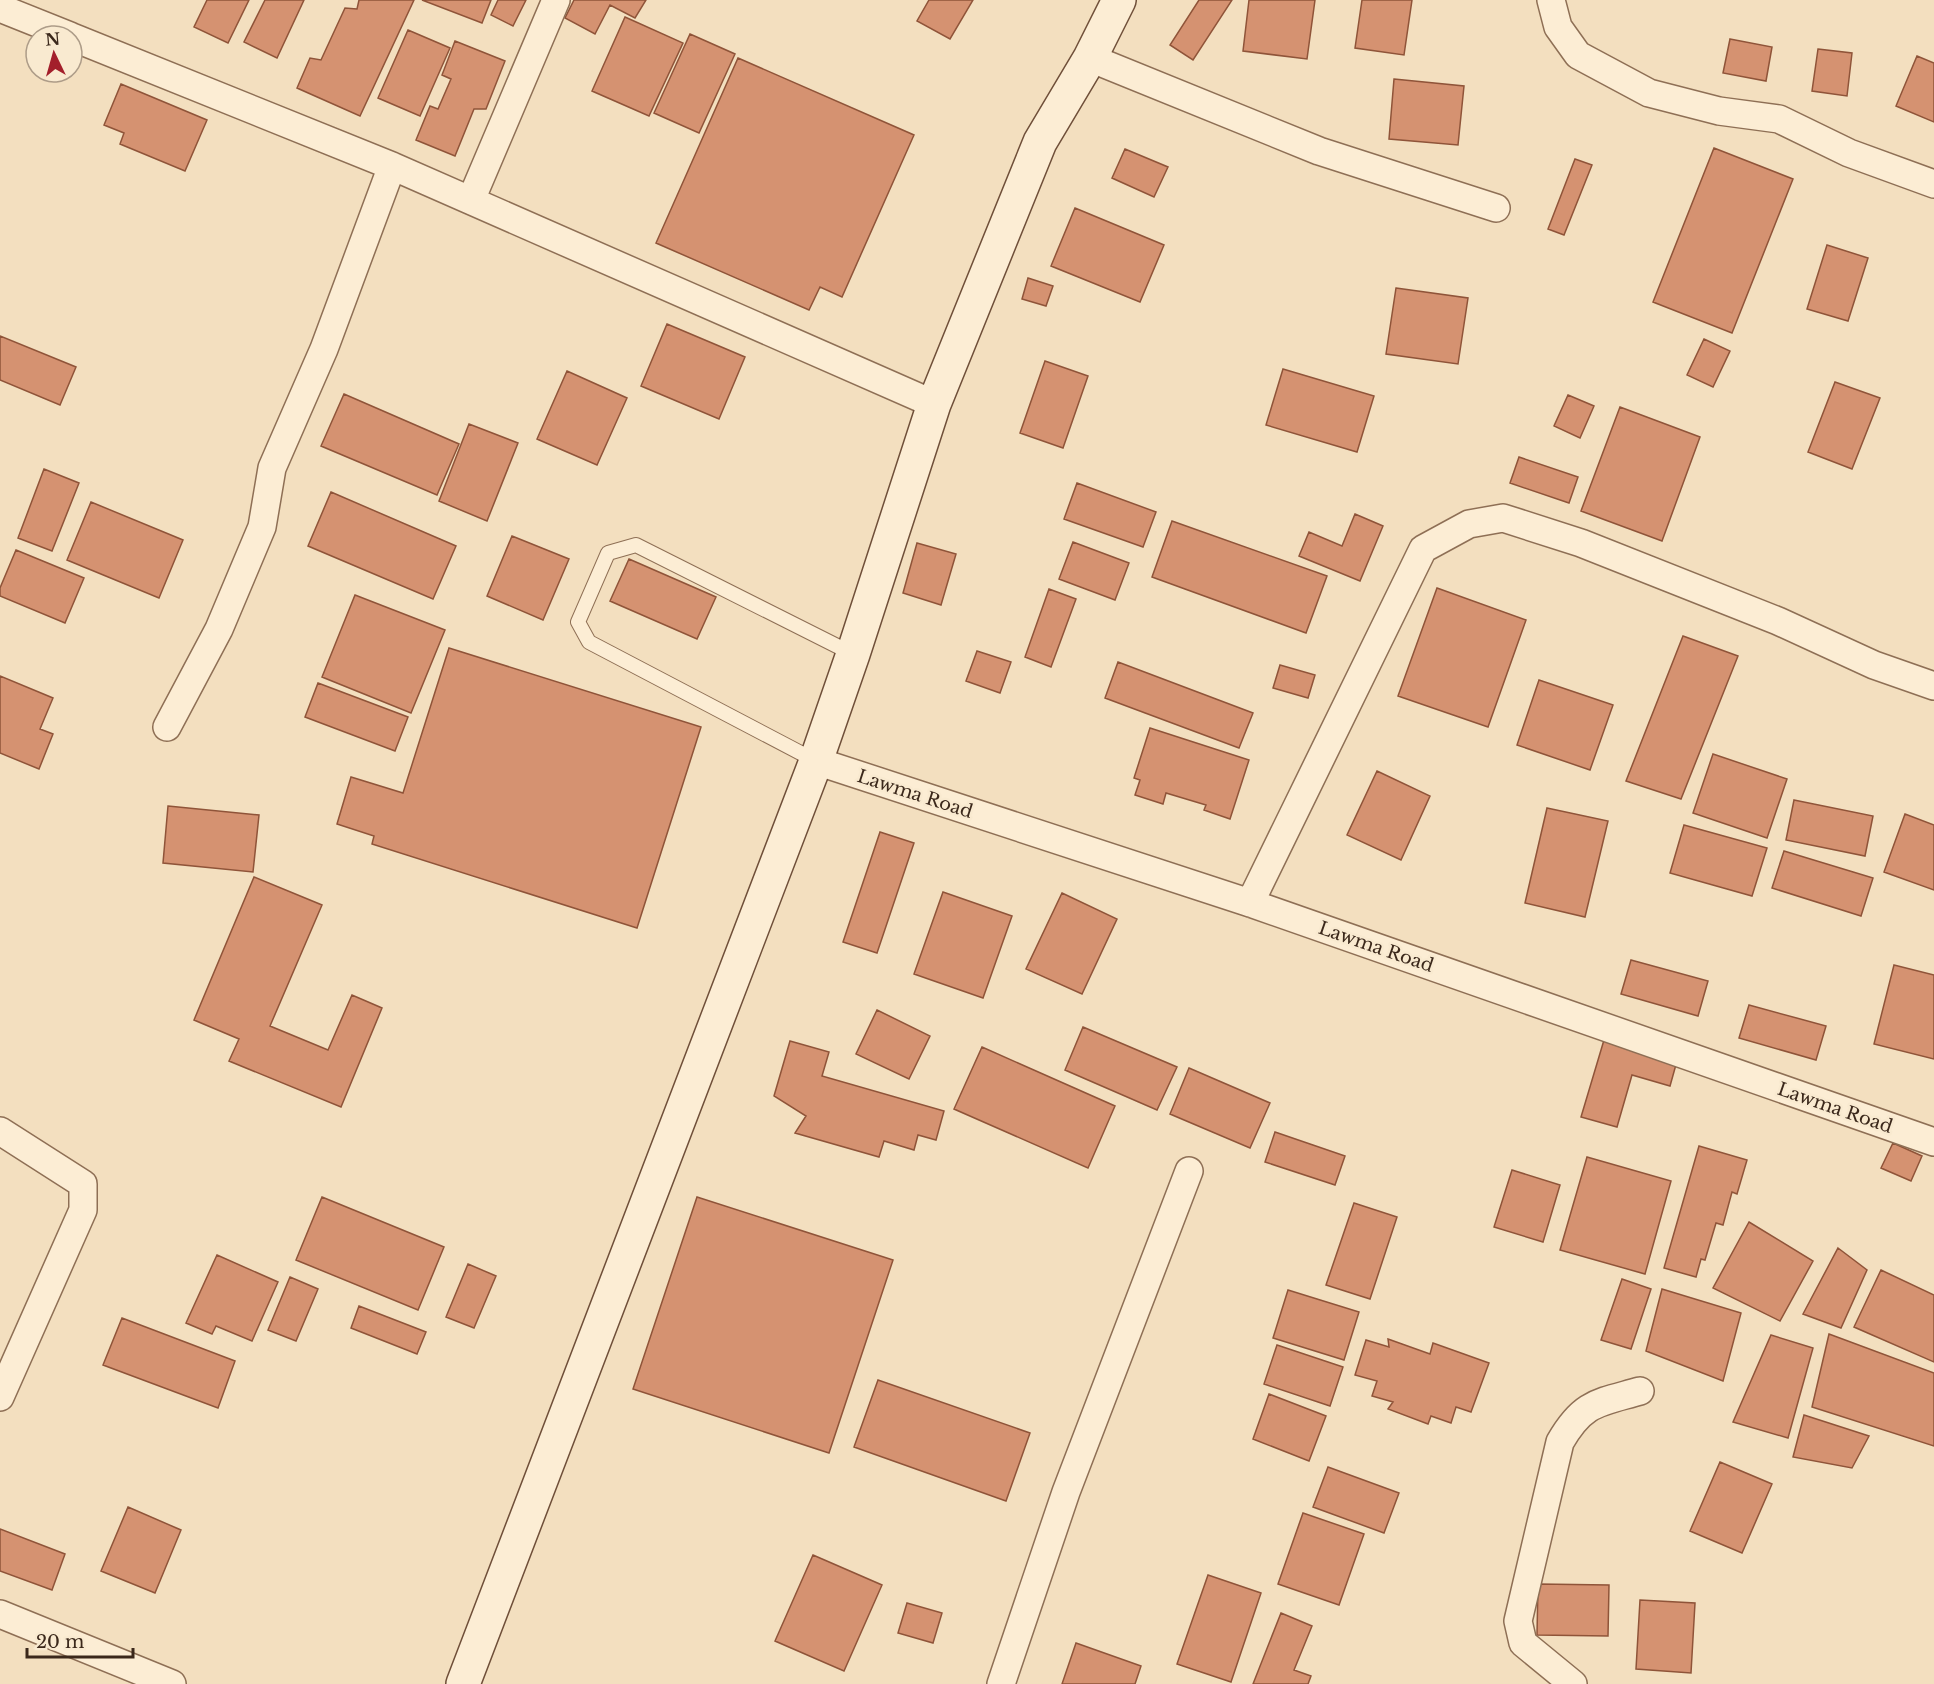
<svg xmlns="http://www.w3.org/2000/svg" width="1934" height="1684" font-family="'Libre Baskerville',serif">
	<rect width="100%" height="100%" fill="#f3dfbf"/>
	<path fill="#d59271" stroke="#8f5439" stroke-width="1.5" d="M207,0H249L228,43L194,27Z
		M265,0H304L277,58L244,42Z
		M359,0H414L360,116L297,88L310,58L321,60L345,8L357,9Z
		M422,0H491L482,23Z
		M498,0H526L513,26L491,15Z
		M574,0H646L635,18L610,5L595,34L565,18Z
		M929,0H973L950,39L917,21Z
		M1199,0H1232L1193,60L1170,45Z
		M1249,0H1315L1307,59L1243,51Z
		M1362,0H1412L1404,55L1355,48Z
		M625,17L683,43L649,116L592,91Z
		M408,30L450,48L420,116L378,98Z
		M690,34L735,54L699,133L654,113Z
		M1730,39L1772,47L1766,81L1723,73Z
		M455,41L505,61L486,109H474L455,156L416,140L430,106L438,109L451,79L442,75Z
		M1818,49L1852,53L1847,96L1812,91Z
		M1917,56L1934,63V122L1896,106Z
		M738,58L914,135L842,297L820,287L809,310L656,243Z
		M1394,79L1464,86L1458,145L1389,139Z
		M121,84L207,120L185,171L120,144L124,133L104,125Z
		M1714,148L1793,179L1732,333L1653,302Z
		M1125,149L1168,167L1154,197L1112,178Z
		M1575,159L1592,165L1564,235L1548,229Z
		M1075,208L1164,245L1140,302L1051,266Z
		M1827,245L1868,258L1848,321L1807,309Z
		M1028,278L1053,286L1046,306L1022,299Z
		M1396,288L1468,298L1458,364L1386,354Z
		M667,324L745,357L719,419L641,386Z
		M0,336L76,367L60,405L0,380Z
		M1704,339L1730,351L1713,387L1687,375Z
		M1045,361L1088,376L1063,448L1020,433Z
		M1283,369L1374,396L1357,452L1266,425Z
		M567,371L627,398L597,465L537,439Z
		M1835,382L1880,398L1852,469L1808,452Z
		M344,394L459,444L437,495L321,446Z
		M1568,395L1594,406L1580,438L1554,426Z
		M1620,407L1700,437L1662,541L1581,511Z
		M469,424L518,443L487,521L439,501Z
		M1519,457L1578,477L1569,503L1510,483Z
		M44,469L79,483L52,551L18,538Z
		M1077,483L1156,512L1143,547L1064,519Z
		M331,492L456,546L433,599L308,546Z
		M91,502L183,540L159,598L67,560Z
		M1355,514L1383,526L1360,581L1299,556L1309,532L1342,546Z
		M1172,521L1327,576L1306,633L1152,577Z
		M512,536L569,559L543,620L487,596Z
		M1073,542L1129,563L1115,600L1059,579Z
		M917,543L956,554L941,605L903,593Z
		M16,550L84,578L65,623L0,596V588Z
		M629,559L716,597L697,639L610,601Z
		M1437,588L1526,620L1488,727L1398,696Z
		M1049,589L1076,599L1051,667L1025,657Z
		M355,595L445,630L411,713L322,677Z
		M1683,636L1738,656L1681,799L1626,781Z
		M449,648L701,727L637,928L372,844L374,836L337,824L351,777L403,793Z
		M977,651L1011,662L1000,693L966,681Z
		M1118,662L1253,713L1239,748L1105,698Z
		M1280,665L1315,675L1308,698L1273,688Z
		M0,676L53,698L40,729L53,734L39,769L0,753Z
		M1539,680L1613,705L1590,770L1517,745Z
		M318,683L408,717L395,751L305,717Z
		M1150,728L1249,760L1230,819L1204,810L1206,805L1166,793L1163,804L1135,795L1140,780L1134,778Z
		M1713,754L1787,779L1767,838L1693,813Z
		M1377,771L1430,796L1401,860L1347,835Z
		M1794,800L1873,816L1865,856L1786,840Z
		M168,806L259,815L253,872L163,863Z
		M1547,808L1608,821L1585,917L1525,903Z
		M1905,814L1934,825V890L1884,872Z
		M1684,825L1767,848L1752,896L1670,873Z
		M880,832L914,843L877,953L843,942Z
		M1784,851L1873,878L1861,916L1772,888Z
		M254,877L322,905L270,1026L328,1050L352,995L382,1008L341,1107L229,1061L239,1039L194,1020Z
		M943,892L1012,916L983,998L914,974Z
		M1062,893L1117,919L1082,994L1026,969Z
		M1631,960L1708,981L1698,1016L1621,994Z
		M1894,965L1934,975V1059L1874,1044Z
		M1749,1005L1826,1026L1816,1060L1739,1038Z
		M877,1010L930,1036L909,1079L856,1054Z
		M1083,1027L1177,1067L1157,1110L1065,1070Z
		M1604,1040L1677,1061L1670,1086L1632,1075L1617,1127L1581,1117Z
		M790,1041L829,1052L822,1076L944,1111L936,1140L918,1135L914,1150L884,1141L879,1157L795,1133L806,1116L774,1096Z
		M982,1047L1115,1106L1088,1168L954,1109Z
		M1189,1068L1270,1103L1250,1148L1170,1114Z
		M1275,1132L1345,1156L1335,1185L1265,1162Z
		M1893,1143L1922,1156L1911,1181L1881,1168Z
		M1699,1146L1747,1160L1737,1194L1732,1192L1723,1225L1716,1223L1705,1260L1701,1259L1696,1277L1664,1268Z
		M1587,1157L1671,1181L1645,1274L1560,1250Z
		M1512,1170L1560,1185L1543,1242L1494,1227Z
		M322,1197L444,1247L418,1310L296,1260Z
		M697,1197L893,1260L829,1453L633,1389Z
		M1354,1203L1397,1217L1370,1299L1326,1285Z
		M1749,1222L1813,1261L1780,1321L1713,1288Z
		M1838,1248L1867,1270L1841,1328L1803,1314Z
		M217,1255L278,1282L252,1341L216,1326L212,1334L186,1323Z
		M468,1264L496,1276L474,1328L446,1317Z
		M1881,1270L1934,1295V1362L1854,1327Z
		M290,1277L318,1289L296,1341L268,1330Z
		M1622,1279L1651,1289L1631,1349L1601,1340Z
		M1662,1289L1741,1313L1723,1381L1646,1351Z
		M1288,1290L1359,1312L1344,1360L1273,1338Z
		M359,1306L426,1332L417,1354L351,1328Z
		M122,1318L235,1361L218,1408L103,1365Z
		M1829,1334L1934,1373V1446L1812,1407Z
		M1771,1335L1813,1348L1788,1438L1733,1422Z
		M1388,1339L1430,1354L1433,1343L1489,1363L1471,1412L1456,1407L1451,1423L1431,1416L1428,1424L1388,1409L1393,1402L1372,1396L1377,1381L1355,1375L1366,1340L1389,1347Z
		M1277,1345L1343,1367L1330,1406L1264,1384Z
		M878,1380L1030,1433L1006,1501L854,1447Z
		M1269,1394L1326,1416L1309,1461L1253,1439Z
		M1804,1415L1869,1436L1852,1468L1793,1457Z
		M1720,1462L1772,1484L1742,1553L1690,1531Z
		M1328,1467L1399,1493L1384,1533L1313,1507Z
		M128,1507L181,1530L155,1593L101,1571Z
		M1303,1513L1364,1534L1339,1605L1278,1584Z
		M0,1529L65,1554L52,1590L0,1571Z
		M813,1555L882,1585L844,1671L775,1641Z
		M1208,1575L1261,1593L1231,1682L1177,1664Z
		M1538,1584L1609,1585L1608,1636L1537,1635Z
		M1640,1600L1695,1603L1691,1673L1636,1669Z
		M907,1603L942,1613L933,1643L898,1633Z
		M1281,1613L1312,1626L1294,1670L1311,1676L1308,1684H1253Z
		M1076,1643L1141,1666L1135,1684H1062Z"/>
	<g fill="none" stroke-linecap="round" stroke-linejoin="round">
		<defs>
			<path id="service" d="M816,761L589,642L578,622L608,553L636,545L853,654"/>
			<path id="minor" d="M1551,0L1558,27L1578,55L1649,93L1719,111L1779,119L1849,153L1934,184
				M0,8L70,36
				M72,37L392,166L934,404
				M1090,58L1319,151L1496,208
				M471,200L556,0
				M167,727L219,629L262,527L272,468L324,349L392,166
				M816,761L1250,903L1934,1142
				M1250,903L1423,549L1469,524L1503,518L1581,543L1778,621L1874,665L1934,686
				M0,1131L83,1184V1210L0,1397
				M0,1614L172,1684
				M1001,1684L1066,1492L1189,1171
				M1573,1684L1523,1643L1518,1621L1560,1442C1583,1402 1598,1403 1640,1391"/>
			<path id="secondary" d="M463,1684L816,761L853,654L934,404L1040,142L1090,58L1119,0"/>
		</defs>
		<use href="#service" stroke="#8e6f55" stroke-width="16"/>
		<use href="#minor" stroke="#8e6f55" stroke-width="30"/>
		<use href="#secondary" stroke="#6f4f39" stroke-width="36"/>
		<use href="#service" stroke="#fcedd4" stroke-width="14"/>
		<use href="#minor" stroke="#fcedd4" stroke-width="27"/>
		<use href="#secondary" stroke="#fcedd4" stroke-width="33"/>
	</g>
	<g text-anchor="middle" stroke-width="5" stroke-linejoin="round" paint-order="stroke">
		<g font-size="18" fill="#3b281b" stroke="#f9ead0">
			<text transform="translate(915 794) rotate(18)" y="6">Lawma Road</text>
			<text transform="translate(1376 947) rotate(19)" y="6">Lawma Road</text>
			<text transform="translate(1835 1108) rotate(19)" y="6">Lawma Road</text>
		</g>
	</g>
	<g transform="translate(54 54) rotate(355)"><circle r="28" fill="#f9ead0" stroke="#ad9c88" stroke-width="1.5"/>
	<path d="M0-4.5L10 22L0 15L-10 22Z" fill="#a31f2b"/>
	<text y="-9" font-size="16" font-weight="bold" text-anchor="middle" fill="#3b281b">N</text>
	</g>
	<path d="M27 1648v9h106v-9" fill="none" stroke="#3b281b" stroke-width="3"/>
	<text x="36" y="1648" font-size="18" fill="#3b281b" stroke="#f9ead0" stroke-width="4.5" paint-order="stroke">20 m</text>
</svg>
